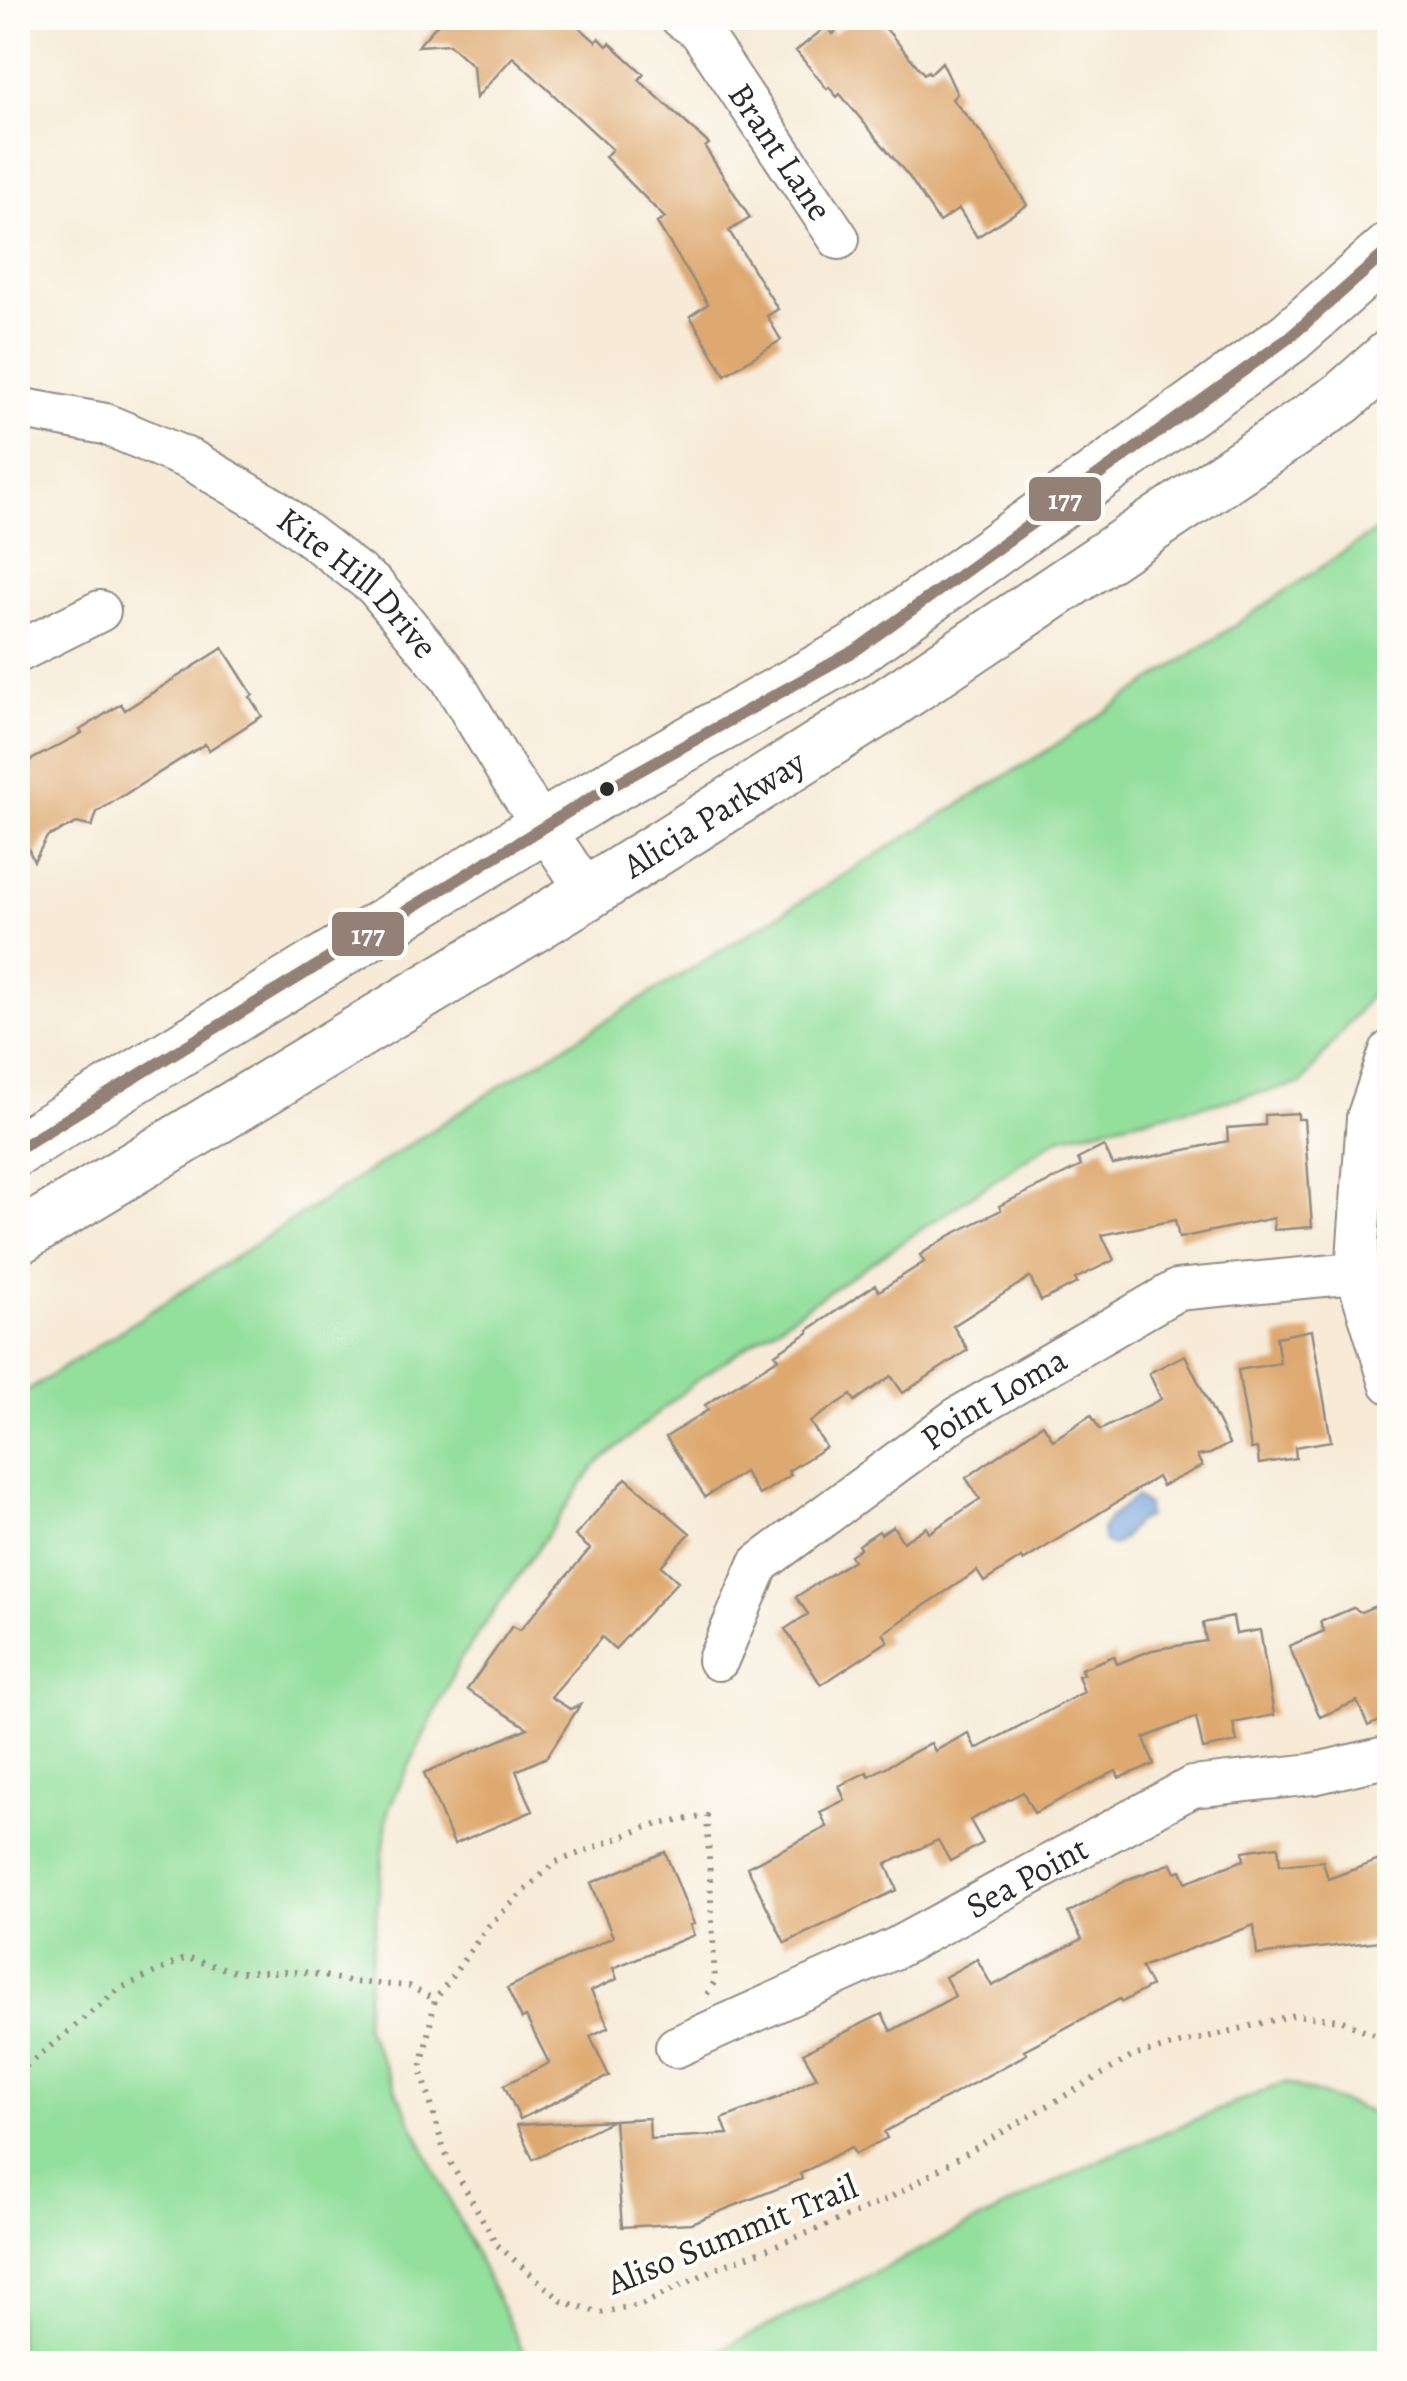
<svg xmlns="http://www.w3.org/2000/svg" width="1407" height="2381" font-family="Alegreya,serif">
	<rect width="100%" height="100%" fill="#fdfcf7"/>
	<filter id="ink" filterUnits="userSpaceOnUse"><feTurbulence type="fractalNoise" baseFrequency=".01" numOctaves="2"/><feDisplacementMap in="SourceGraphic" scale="20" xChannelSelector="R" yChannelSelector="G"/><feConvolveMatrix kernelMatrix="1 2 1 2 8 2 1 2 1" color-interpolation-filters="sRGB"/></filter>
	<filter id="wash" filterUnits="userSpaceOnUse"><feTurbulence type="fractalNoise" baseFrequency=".0048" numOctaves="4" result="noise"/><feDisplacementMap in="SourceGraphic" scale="40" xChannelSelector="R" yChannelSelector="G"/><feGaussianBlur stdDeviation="2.25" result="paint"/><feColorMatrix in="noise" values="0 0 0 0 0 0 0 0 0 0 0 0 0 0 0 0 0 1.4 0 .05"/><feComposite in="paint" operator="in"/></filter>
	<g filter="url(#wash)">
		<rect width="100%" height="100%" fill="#f7ebd8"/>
		<path fill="#93df9c" stroke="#5f8564" stroke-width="2.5" d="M1389,522V971L1301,1084L1059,1137L698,1379L594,1467L460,1660L388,1810L364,2025L522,2349L542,2363H18V1397L508,1081L1048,750Z
			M1285,2082L1389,2119V2363H694L1108,2156Z"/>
		<path fill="#72a2dc" stroke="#4e6684" stroke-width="2.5" d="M1136,1497L1147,1505V1517C1131,1521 1127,1540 1112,1546L1104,1542L1102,1530L1110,1517Z"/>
		<g id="blocks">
			<path fill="#dea970" d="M443,18H569L596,42L599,38L607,46L610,43L644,74L639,80L709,144L705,147L750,218L729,231L778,309L767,316L781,340L725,375L690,316L708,304L657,223L665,218L605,157L612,149L513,57L476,98L473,66L449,44L418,46Z
				M853,18H877L924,74L928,71L930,74L942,62L957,94L952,99L983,135L1027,205L977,237L959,209L939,222L910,178L840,94L837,97L829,87L827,89L796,51L827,26L833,34Z
				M223,648L253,695L250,697L262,716L209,750L205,744L97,812L92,827L77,823L47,837L34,861L18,827V767L82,733L80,730L121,704L125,710Z
				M1298,1113V1119H1304L1312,1227L1274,1230V1218L1179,1238L1175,1220L1102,1235L1114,1260L1075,1279L1077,1283L1041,1301L1030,1277L953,1326L968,1350L903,1393L891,1376L855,1401L851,1395L810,1422L826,1447L788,1471L791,1475L759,1495L744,1472L705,1497L666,1437L708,1410L705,1405L779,1358L775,1354L809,1332L808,1330L875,1285L879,1291L924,1262L920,1255L949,1236L1001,1210L999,1206L1081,1166L1078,1159L1104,1146L1113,1165L1228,1141L1227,1128L1265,1125V1115Z
				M1312,1330L1331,1441L1295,1447L1296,1458L1259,1464L1257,1448L1251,1449L1238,1370L1280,1363L1276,1337Z
				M1185,1355L1229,1444L1210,1454L1197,1456L1202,1466L1162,1486L1157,1477L1023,1561L1021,1558L984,1582L977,1571L883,1633L888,1641L821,1685L785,1629L808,1614L796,1597L853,1560L850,1555L860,1548L858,1545L879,1531L881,1534L893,1526L903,1542L926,1527L929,1533L980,1499L966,1478L1043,1424L1053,1440L1091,1415L1100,1430L1161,1399L1149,1373Z
				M626,1478L690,1533L661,1566L678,1581L615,1649L602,1637L551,1697L570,1709L580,1705L547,1757L516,1771L533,1811L454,1844L424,1773L528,1728L467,1690L512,1626L520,1630L590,1549L575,1536Z
				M1390,1600V1717L1368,1726L1357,1701L1320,1717L1289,1646L1324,1631L1320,1622L1353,1608L1361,1612Z
				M1233,1617L1236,1634L1260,1630L1274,1715L1233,1723L1237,1742L1203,1749L1196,1717L1144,1738L1154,1764L1119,1778L1116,1771L1034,1813L1023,1792L970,1820L983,1843L950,1861L938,1840L886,1864L897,1890L785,1943L747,1867L827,1827L820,1812L845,1800L839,1786L867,1772L869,1776L931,1743L935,1751L968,1733L976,1749L1084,1692L1078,1676L1083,1674L1081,1669L1114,1656L1117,1664L1152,1650L1206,1641L1203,1623Z
				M1278,1846L1280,1865L1323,1861L1328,1879L1390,1856V1940L1257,1955L1254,1925L1141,1967L1151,1986L1122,2002L1120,1999L1024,2050L1027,2054L884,2132L887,2138L855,2154L851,2147L800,2174L802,2179L691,2223L622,2227L614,2120L649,2118L650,2139L728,2134L722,2119L777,2098L817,2077L803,2053L882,2014L891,2031L955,1996L945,1977L977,1959L992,1986L1082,1939L1068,1913L1129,1879L1172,1863L1176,1872L1181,1870L1186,1882L1244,1860L1243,1851Z
				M665,1852L694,1924L690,1925L694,1935L613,1968L617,1979L591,1991L609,2027L590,2036L609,2076L520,2119L504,2085L549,2063L526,2017L522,2019L507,1988L613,1937L591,1883Z
				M613,2120L533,2159L517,2125Z"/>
		</g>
	</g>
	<g filter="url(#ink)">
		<use href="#blocks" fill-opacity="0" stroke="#918b82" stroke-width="2.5"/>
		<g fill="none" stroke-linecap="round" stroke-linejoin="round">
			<defs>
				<g id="minor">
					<path id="s1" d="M681,18L699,30L839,239"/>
					<path id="s2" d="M18,408L105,424L191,460L273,508L375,586L450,677L510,777L588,893"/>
					<path d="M18,652L100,611"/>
					<path d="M1390,1051L1367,1118L1356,1273L1390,1383"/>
					<path id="s3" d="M718,1660L759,1564L957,1418L1177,1290L1356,1273"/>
					<path id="s4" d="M676,2047L896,1948L1192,1787L1313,1774L1390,1756"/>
				</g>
				<g id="major">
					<path d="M18,1149L594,796L856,650L1290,337L1390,249"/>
					<path id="s5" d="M18,1238L588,893L886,705L1341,399L1390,356"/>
				</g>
			</defs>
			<use href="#minor" stroke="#918b82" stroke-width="44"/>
			<use href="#major" stroke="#918b82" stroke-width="56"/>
			<path stroke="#918b82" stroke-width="6" stroke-dasharray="2.5 8" stroke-linecap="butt" d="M707,1994L715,1981L707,1816L650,1826L554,1863L489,1925L435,2000L421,2069L444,2151L497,2245L562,2301L600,2313L643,2304L717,2268L823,2227L890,2198L1133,2056L1294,2015L1340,2020L1390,2041
				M18,2073L119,1989L186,1958L236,1972H304L353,1982L409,1986L435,2000"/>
			<use href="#minor" stroke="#fff" stroke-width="40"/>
			<use href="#major" stroke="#fff" stroke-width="52"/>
			<defs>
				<path id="bus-1" d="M18,1149L594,796L856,650L1290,337L1390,249"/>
			</defs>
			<use href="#bus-1" stroke="#fdfcf7" stroke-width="20"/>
			<use href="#bus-1" stroke="#938177" stroke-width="12"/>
		</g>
	</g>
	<circle fill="#2b2b2b" stroke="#fdfcf7" stroke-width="4" cx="607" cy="789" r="9"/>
	<g text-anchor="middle" stroke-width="8" stroke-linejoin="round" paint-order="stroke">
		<g font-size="35" fill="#2b2b2b" stroke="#fdfcf7">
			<text dy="12" stroke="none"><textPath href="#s1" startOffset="168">Brant Lane</textPath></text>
			<text dy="12" stroke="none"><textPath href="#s2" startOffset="390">Kite Hill Drive</textPath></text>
			<text dy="12" stroke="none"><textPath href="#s5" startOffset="815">Alicia Parkway</textPath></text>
			<text dy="12" stroke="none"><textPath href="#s3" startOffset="392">Point Loma</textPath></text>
			<text dy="12" stroke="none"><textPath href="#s4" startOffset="390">Sea Point</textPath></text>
			<text transform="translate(732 2234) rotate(-22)" y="12">Aliso Summit Trail</text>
		</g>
	</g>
	<g stroke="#fdfcf7" stroke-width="4">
		<rect x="1027" y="475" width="76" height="48" rx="10" fill="#938177"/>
		<rect x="330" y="910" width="76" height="48" rx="10" fill="#938177"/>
	</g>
	<g font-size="28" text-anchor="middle" font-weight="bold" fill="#fff">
		<text x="1065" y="509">177</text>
		<text x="368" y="944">177</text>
	</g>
	<rect width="1407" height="2381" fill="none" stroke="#fdfcf7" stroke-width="60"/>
</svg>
